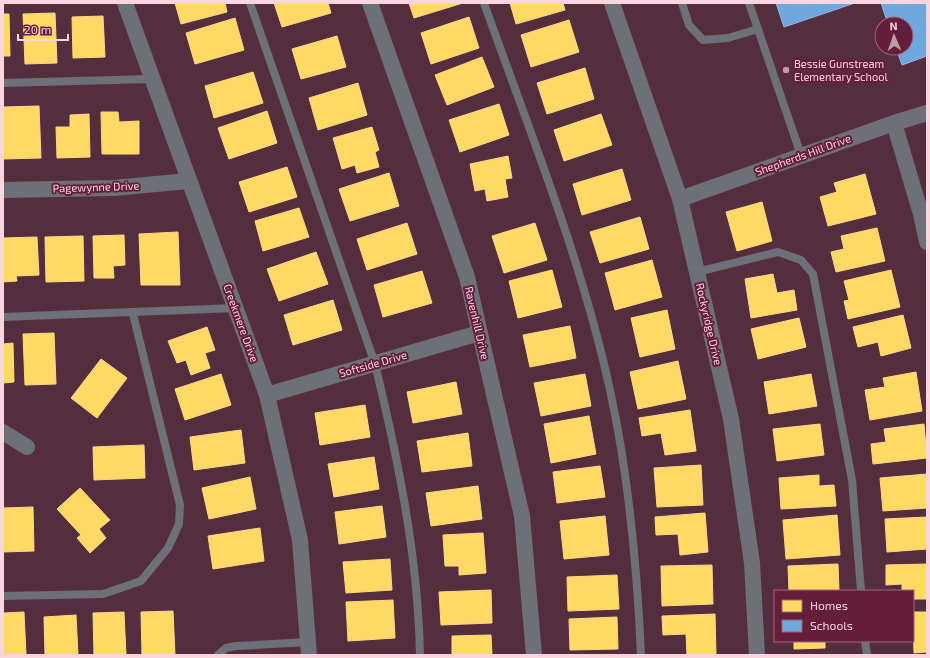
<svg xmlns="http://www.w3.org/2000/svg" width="930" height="658" font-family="'Exo 2',sans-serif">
	<rect width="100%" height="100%" fill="#552e3d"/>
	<path fill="#ffd966" stroke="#fdd88a" d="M175,3H225L227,12L181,24Z
		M274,3H328L331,13L282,27Z
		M409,3H463L414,18Z
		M510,3H563L565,10L516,24Z
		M55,13L57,63L25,64L23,14Z
		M3,14H9L10,56H3Z
		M103,16L105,57L73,58L72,17Z
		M469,17L479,48L431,64L421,33Z
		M235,18L244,50L195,64L186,33Z
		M569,20L579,52L531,67L521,35Z
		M337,36L346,67L301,79L292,49Z
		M482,57L494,87L447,105L435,75Z
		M585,68L594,99L547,114L537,83Z
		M253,72L263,103L214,118L205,86Z
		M358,83L367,115L318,130L309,98Z
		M499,104L509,135L460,152L449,120Z
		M39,106L41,158L3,159V107Z
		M267,111L277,143L229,159L218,128Z
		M101,112H118L119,122L139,121V154H102Z
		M89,114L90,157L57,158L56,127H70V115Z
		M601,114L612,145L564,161L554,130Z
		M372,127L379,150L375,152L379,167L357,173L355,165L342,169L333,138Z
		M508,156L512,178L505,179L508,197L487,201L485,189L475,191L470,164Z
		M287,167L297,197L249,212L239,182Z
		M622,169L631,200L582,215L573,184Z
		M389,173L399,206L350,221L339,189Z
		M865,174L876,214L828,226L820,197L837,192L834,183Z
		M762,202L772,241L737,251L726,212Z
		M299,208L309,237L263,251L255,221Z
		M640,217L649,249L600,263L590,232Z
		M407,223L417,254L367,270L357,239Z
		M535,223L547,260L504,273L492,236Z
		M877,228L885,261L836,272L831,252L844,249L841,236Z
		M178,232L180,285H141L139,234Z
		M124,235L125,265L113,266L114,278H94L93,236Z
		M83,236L84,281L46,282L45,237Z
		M37,237L39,275L16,276L17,281L3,282V238Z
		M316,252L328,284L279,301L267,269Z
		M652,260L662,297L615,310L605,273Z
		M552,270L562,307L518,318L509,281Z
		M891,270L900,307L848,319L844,301L849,300L844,281Z
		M422,271L432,303L383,317L374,285Z
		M773,274L777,293L794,290L797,310L751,318L745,279Z
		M333,300L342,330L293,345L284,315Z
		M667,310L675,349L640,357L631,318Z
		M903,315L911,348L881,356L878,342L858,347L853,327Z
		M799,318L806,347L758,359L751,329Z
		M570,326L576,358L530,367L523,335Z
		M207,327L215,350L205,353L210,368L191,375L186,360L177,363L168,341Z
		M54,333L56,384L25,385L23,334Z
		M13,343L14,382L3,383V344Z
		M101,359L127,378L97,418L71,398Z
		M678,361L686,399L638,409L630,372Z
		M916,372L922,411L870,420L865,390L885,387L883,378Z
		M221,374L231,405L185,420L175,389Z
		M585,374L591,406L541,416L534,383Z
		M811,374L817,406L769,414L764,382Z
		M456,382L462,414L413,423L407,392Z
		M365,405L370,437L320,445L315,413Z
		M690,410L696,451L665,455L661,433L642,436L639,418Z
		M589,416L596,454L551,463L544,424Z
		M820,424L824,455L777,461L773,429Z
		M924,424L927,458L873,464L871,444L886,442L884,429Z
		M241,430L245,463L194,470L190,437Z
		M468,433L472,466L422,472L417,441Z
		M144,445L145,478L94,480L93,447Z
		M374,457L379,489L334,497L328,464Z
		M701,465L703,505L657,507L654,468Z
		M600,466L605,497L557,503L553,472Z
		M927,474V508L883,511L880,478Z
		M819,475V486L834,485L836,506L781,509L779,478Z
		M250,477L256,509L209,519L202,488Z
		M478,486L482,519L431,526L426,493Z
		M80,488L110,520L99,529L106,538L90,553L77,538L81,535L57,509Z
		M382,506L386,537L339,544L335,512Z
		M33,507L34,551L3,552V508Z
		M705,513L708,552L680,555L678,534L656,535L655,517Z
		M837,515L840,555L786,559L783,520Z
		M605,516L609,555L564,559L560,521Z
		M927,517V549L887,552L885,519Z
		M260,528L264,561L213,569L208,536Z
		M483,533L486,573L459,575V566H445L443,535Z
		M390,559L392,590L346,593L343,562Z
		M838,564L839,591H789L788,566Z
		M927,564V599H913V591H902V584L886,585V565Z
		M712,565L713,604L662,606L661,566Z
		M617,575L619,609L568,611L567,577Z
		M491,590L492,623L441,625L439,592Z
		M393,600L395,638L348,641L346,602Z
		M173,611L175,655H142L141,612Z
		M24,612L26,655H3V613Z
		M124,612L126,655H94L93,613Z
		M913,612H927V652L914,653Z
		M715,614L716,655H687L686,634L663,635L662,616Z
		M76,615L78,655H45L44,617Z
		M617,617L618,649L570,650L569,619Z
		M491,635L492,655H452V636Z
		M794,641H825V648L794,649Z"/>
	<path fill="#6fa8dc" stroke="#98b6dd" d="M776,3H855L784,27Z
		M881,3H927V56L902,65L896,48H906V24H888Z"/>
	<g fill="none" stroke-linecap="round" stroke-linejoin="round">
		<path stroke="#6e7078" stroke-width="8" d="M250,3L375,364C398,459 418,556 420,655
			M484,3C529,130 581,257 610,390C629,477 637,566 641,655
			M682,3L689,25L703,40L728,38L758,29
			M749,3L801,155
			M3,83L152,79
			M697,272L778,252L801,260L813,274L852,480L861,591
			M3,317L236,308
			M3,596L103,594L141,581L168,548L179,524L180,505L133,314
			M865,641L867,655
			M218,655L226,648L236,646L308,642"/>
		<path stroke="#6e7078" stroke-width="16" d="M125,3L267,395L300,540L309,655
			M370,3L467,277L522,516L534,655
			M612,3L680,199L731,419L752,563L757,655
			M894,123L921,214L927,242
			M3,190L113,188L188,181
			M680,199L894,123L927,113
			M267,395L479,333
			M3,432L27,447"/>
	</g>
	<circle fill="#c09ba6" stroke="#651e39" stroke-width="1.5" cx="786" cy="70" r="4"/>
	<g text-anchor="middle" stroke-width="4" stroke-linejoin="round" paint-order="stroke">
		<g font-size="11" fill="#f9d5df" stroke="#651e39" text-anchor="start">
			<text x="794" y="68">Bessie Gunstream<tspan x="794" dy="13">Elementary School</tspan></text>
		</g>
		<g font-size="11" fill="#f9d5df" stroke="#651e39">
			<text transform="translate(803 155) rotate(-20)" y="4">Shepherds Hill Drive</text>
			<text transform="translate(96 187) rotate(-2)" y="4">Pagewynne Drive</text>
			<text transform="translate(241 323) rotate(70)" y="4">Creekmere Drive</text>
			<text transform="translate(477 323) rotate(77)" y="4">Ravenhill Drive</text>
			<text transform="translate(709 324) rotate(77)" y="4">Rockyridge Drive</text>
			<text transform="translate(373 364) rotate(-16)" y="4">Softside Drive</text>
		</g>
	</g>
	<rect width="930" height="658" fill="none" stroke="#f9d5df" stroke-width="8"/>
	<rect x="774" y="590" width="140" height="52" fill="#651e39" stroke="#a0677b"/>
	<rect x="782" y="600" width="20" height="12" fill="#ffd966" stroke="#a0677b"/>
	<text x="810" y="610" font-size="12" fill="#f9d5df">Homes</text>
	<rect x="782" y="620" width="20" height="12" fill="#6fa8dc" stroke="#a0677b"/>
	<text x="810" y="630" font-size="12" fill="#f9d5df">Schools</text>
	<g transform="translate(894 36) rotate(358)"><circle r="19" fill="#651e39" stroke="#a0677b"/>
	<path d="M0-3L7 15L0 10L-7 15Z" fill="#c09ba6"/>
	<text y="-6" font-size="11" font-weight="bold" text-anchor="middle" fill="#f9d5df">N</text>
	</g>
	<path d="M18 34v6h50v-6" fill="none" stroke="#f9d5df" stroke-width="2"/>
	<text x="24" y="34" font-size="12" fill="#f9d5df" stroke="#651e39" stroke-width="3" paint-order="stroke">20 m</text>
</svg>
